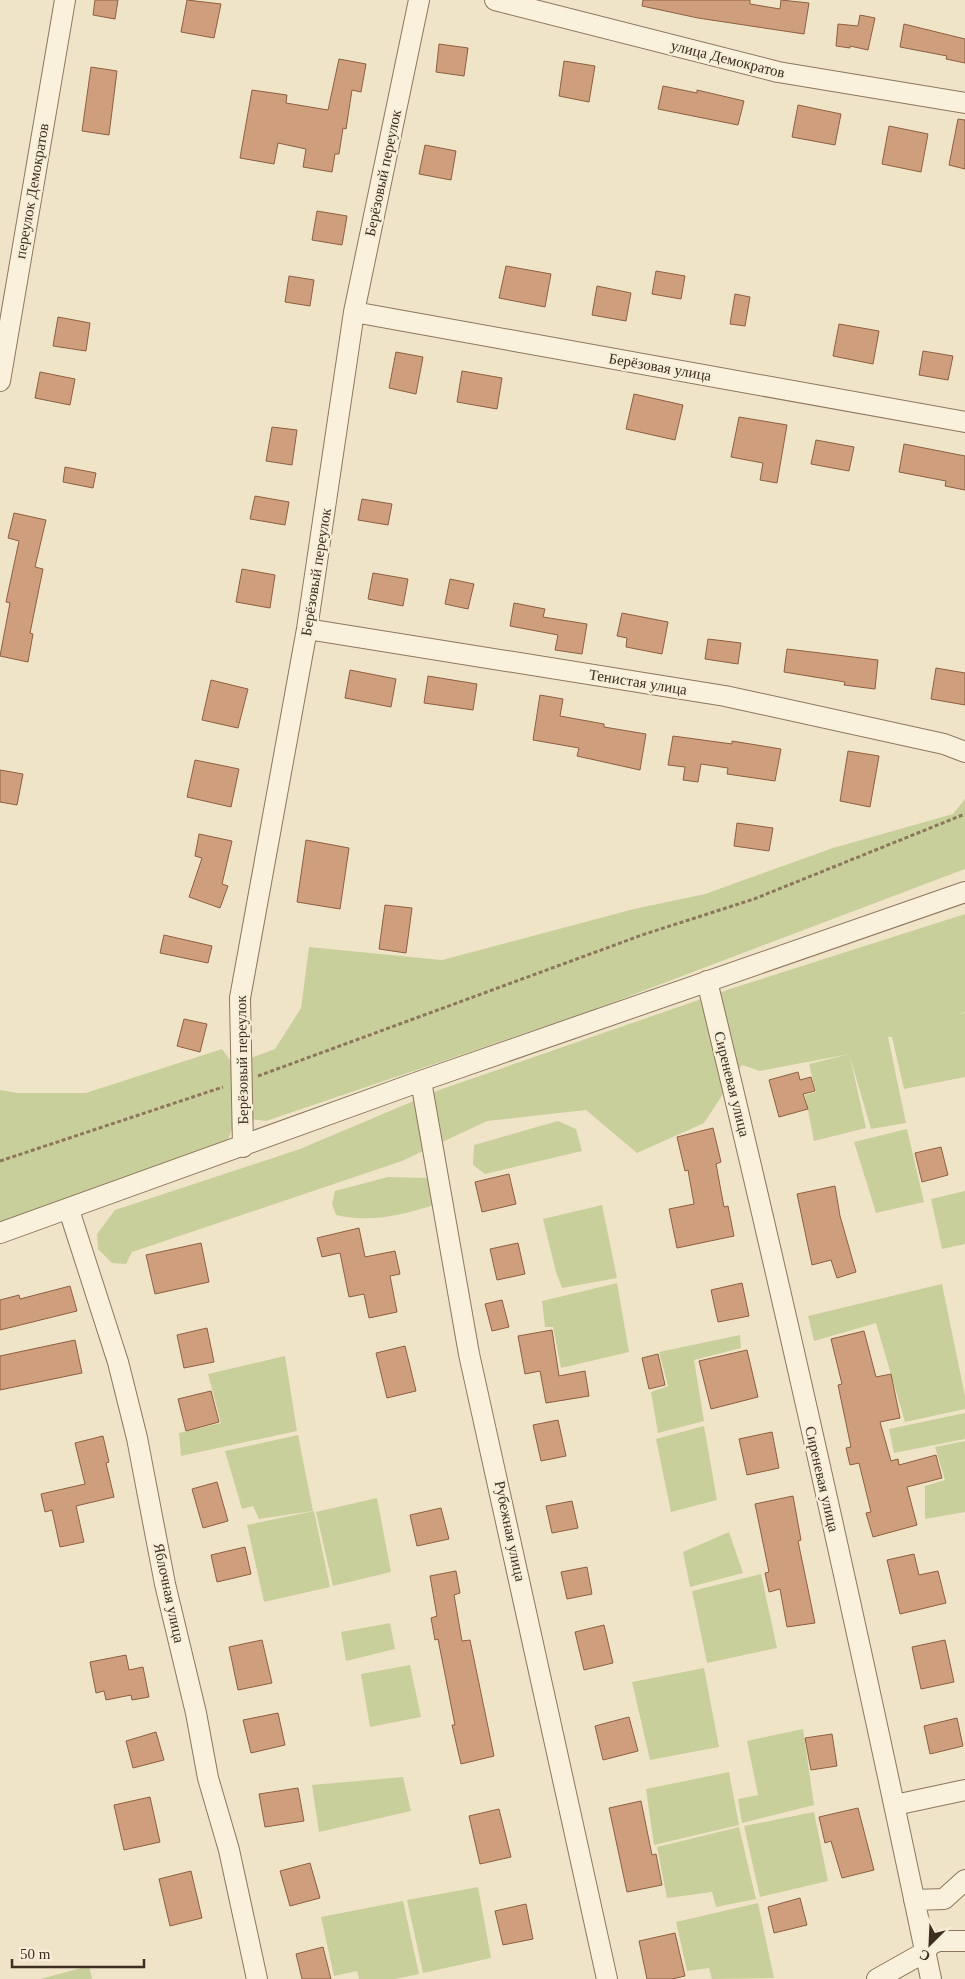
<svg xmlns="http://www.w3.org/2000/svg" width="965" height="1979" font-family="'Times New Roman',serif">
	<rect width="100%" height="100%" fill="#f0e4c8"/>
	<path fill="#c9cf9b" d="M965,799V869L590,1011L266,1121L251,1119L248,1059L275,1049L301,1008L309,947L442,960L634,909L705,894L833,848L953,814Z
		M965,914V1012L960,1014L965,1013V1077L904,1089L892,1037H888L906,1123L871,1129L850,1057L866,1128L814,1141L805,1095L816,1092L809,1064L850,1054L760,1071L742,1065L704,1123L637,1153L586,1110L487,1121L402,1161L132,1252L126,1264L112,1263L98,1249L97,1234L115,1210L300,1149L442,1089L730,989Z
		M222,1049L233,1064L234,1124L227,1142L0,1224V1090L17,1093H86Z
		M558,1121L576,1129L582,1151L485,1174L473,1165L474,1145Z
		M907,1129L924,1202L876,1213L854,1142Z
		M388,1177L431,1178L437,1204C403,1215 371,1223 336,1215L332,1204L335,1191Z
		M965,1191V1244L942,1249L931,1199Z
		M602,1205L617,1278L562,1288L556,1272L543,1219Z
		M617,1283L629,1352L561,1368L553,1327H545L542,1301Z
		M942,1284L965,1396V1409L905,1422L876,1323L814,1341L808,1316Z
		M740,1335L741,1348L694,1360L704,1421L658,1433L651,1392L668,1386L659,1352Z
		M285,1356L297,1431L181,1456L179,1433L221,1423L208,1374Z
		M965,1413V1439L894,1453L889,1429Z
		M704,1426L717,1500L671,1512L656,1439Z
		M298,1435L313,1511L259,1519L253,1506L242,1509L225,1451Z
		M965,1441V1512L925,1519V1486L945,1480L935,1447Z
		M377,1498L391,1572L333,1586L316,1512Z
		M314,1511L330,1587L264,1602L247,1525Z
		M729,1532L743,1573L690,1587L683,1552Z
		M761,1574L777,1648L707,1663L692,1591Z
		M390,1623L395,1649L346,1661L341,1632Z
		M410,1665L421,1717L370,1727L361,1674Z
		M704,1668L719,1747L650,1760L632,1682Z
		M803,1729L814,1805L742,1823L738,1799L758,1795L747,1741Z
		M729,1772L739,1825L654,1845L646,1789Z
		M403,1777L411,1811L319,1832L312,1785Z
		M814,1812L828,1881L760,1897L744,1826Z
		M739,1827L756,1899L716,1907L712,1892L667,1898L657,1847Z
		M478,1887L491,1958L423,1973L407,1900Z
		M403,1901L419,1974L395,1979H359L357,1971L334,1976L321,1917Z
		M758,1903L774,1978L712,1979L709,1968L687,1971L676,1922Z
		M89,1966L92,1979H40Z"/>
	<path fill="#cf9f7d" stroke="#8d5f41" d="M95,0H118L115,19L93,15Z
		M187,0L221,4L214,38L181,32Z
		M643,0H750V4L780,9L781,0L809,3L804,34L698,18L642,6Z
		M860,15L875,18L868,50L850,46V48L836,46L838,24L858,26Z
		M904,24L965,39V63L946,59L947,56L900,47Z
		M439,44L468,48L464,76L436,72Z
		M339,59L366,64L361,92L352,90L346,129L343,128L339,154H335L332,172L303,167L306,149L278,143L274,164L240,158L252,90L287,95L286,103L328,110Z
		M564,61L595,66L589,102L559,96Z
		M91,67L117,71L109,135L82,131Z
		M663,86L697,93V90L744,101L738,125L658,109Z
		M798,105L841,114L835,145L792,137Z
		M958,119L965,120V169L949,165Z
		M889,126L928,134L921,172L882,164Z
		M425,145L456,151L451,180L419,174Z
		M317,211L347,216L342,245L312,240Z
		M506,266L551,274L545,307L499,298Z
		M656,271L685,276L681,299L652,294Z
		M289,276L314,280L310,306L285,302Z
		M597,286L631,293L626,321L592,315Z
		M735,294L750,297L745,326L730,324Z
		M58,317L90,323L86,351L53,346Z
		M839,324L879,331L873,364L833,356Z
		M923,351L953,356L948,380L919,375Z
		M396,352L423,357L416,394L389,388Z
		M462,371L502,378L497,409L457,402Z
		M40,372L75,379L70,405L35,398Z
		M634,394L683,405L675,440L626,429Z
		M739,417L787,425L777,483L760,480L763,463L731,457Z
		M272,427L297,430L292,465L266,461Z
		M816,440L854,447L849,471L811,464Z
		M904,444L965,456V490L945,486L946,481L899,472Z
		M65,467L96,473L93,488L63,482Z
		M255,496L289,502L285,525L250,519Z
		M362,499L392,504L388,525L358,520Z
		M14,513L46,520L35,567L43,569L30,633L33,634L28,662L0,656L10,603L6,602L19,541L8,538Z
		M242,569L275,575L270,608L236,602Z
		M373,573L408,579L403,606L368,599Z
		M450,579L474,584L468,609L445,604Z
		M514,603L545,609L543,617L587,624L582,654L555,650L558,635L510,626Z
		M622,613L668,622L662,654L626,647L627,638L617,636Z
		M708,639L741,643L738,664L705,659Z
		M787,649L878,660L875,689L844,685L845,682L784,672Z
		M936,668L965,673V705L931,699Z
		M350,670L396,679L391,707L345,698Z
		M428,676L477,684L473,710L424,703Z
		M211,680L248,689L238,728L202,720Z
		M540,695L563,699L560,716L604,724V727L646,734L640,770L577,756L579,748L533,740Z
		M673,736L732,744V741L781,749L775,781L727,774L728,768L701,764L698,782L683,780L685,767L668,765Z
		M848,751L879,756L870,807L840,801Z
		M195,760L239,769L231,807L187,797Z
		M0,770L23,774L17,805L0,802Z
		M737,823L773,828L769,851L734,846Z
		M199,834L232,841L222,884L228,886L220,908L189,897L202,858L195,856Z
		M306,840L349,848L340,909L297,902Z
		M385,905L412,908L406,953L379,949Z
		M164,935L212,946L208,963L160,953Z
		M184,1019L207,1024L200,1052L177,1046Z
		M798,1072L800,1080L811,1077L815,1091L803,1094L808,1109L779,1117L769,1080Z
		M713,1128L721,1162L716,1164L724,1207L728,1206L734,1236L677,1248L669,1209L694,1204L688,1170L685,1171L677,1137Z
		M941,1147L948,1175L922,1182L915,1153Z
		M509,1174L516,1204L482,1212L475,1182Z
		M835,1186L840,1216L856,1272L837,1278L831,1260L812,1265L797,1194Z
		M359,1228L365,1257L395,1251L400,1274L390,1276L397,1312L369,1318L364,1294L349,1297L340,1253L322,1257L317,1238Z
		M201,1243L209,1282L155,1294L146,1255Z
		M518,1243L525,1274L497,1280L490,1249Z
		M742,1283L749,1316L718,1322L711,1290Z
		M70,1286L77,1311L0,1330V1300L19,1295L20,1299Z
		M502,1300L509,1327L492,1331L485,1304Z
		M207,1328L214,1362L184,1368L177,1335Z
		M552,1330L559,1376L585,1371L589,1396L546,1403L540,1371L525,1374L518,1336Z
		M864,1331L876,1377L891,1374L900,1418L880,1422L891,1461L898,1459L899,1465L936,1455L942,1478L907,1487L917,1525L873,1537L866,1513L871,1512L859,1463L850,1465L846,1448L851,1447L838,1385L842,1384L831,1339Z
		M75,1340L82,1373L0,1390V1356Z
		M405,1346L416,1391L387,1398L376,1353Z
		M747,1350L758,1397L711,1409L699,1361Z
		M658,1354L665,1385L649,1389L642,1358Z
		M211,1391L219,1422L186,1431L178,1399Z
		M558,1420L566,1456L541,1461L533,1425Z
		M772,1432L779,1468L747,1475L739,1439Z
		M103,1436L109,1462L106,1463L114,1497L76,1506L84,1542L60,1547L52,1510L45,1512L41,1494L85,1484L75,1443Z
		M217,1482L228,1521L203,1528L192,1489Z
		M793,1496L801,1540L798,1541L815,1623L787,1627L780,1589L769,1592L765,1573L769,1572L755,1504Z
		M572,1501L578,1528L552,1533L546,1506Z
		M441,1508L449,1539L417,1546L410,1515Z
		M245,1547L251,1574L217,1582L211,1555Z
		M914,1554L919,1575L938,1571L946,1603L900,1614L887,1560Z
		M587,1567L592,1594L567,1599L561,1572Z
		M456,1571L460,1593L454,1595L462,1641L470,1640L494,1756L461,1764L452,1725H455L438,1639L435,1640L431,1618L437,1616L430,1576Z
		M604,1625L613,1663L584,1670L575,1632Z
		M262,1640L272,1683L238,1690L229,1647Z
		M945,1640L954,1682L921,1689L912,1647Z
		M126,1655L129,1670L143,1667L149,1697L132,1700L131,1695L106,1700L104,1691L96,1693L90,1662Z
		M278,1713L285,1745L251,1753L243,1720Z
		M629,1717L638,1751L603,1760L595,1726Z
		M957,1718L963,1746L930,1754L924,1726Z
		M156,1732L164,1760L133,1768L126,1741Z
		M832,1734L837,1766L811,1770L805,1738Z
		M298,1788L304,1821L265,1827L259,1794Z
		M150,1797L160,1842L124,1850L114,1805Z
		M641,1801L652,1855L656,1854L662,1885L627,1892L609,1808Z
		M858,1808L874,1870L842,1878L831,1841L825,1843L819,1817Z
		M499,1809L511,1857L480,1864L469,1816Z
		M310,1863L320,1898L290,1906L280,1871Z
		M191,1871L202,1918L170,1926L159,1879Z
		M800,1898L807,1925L774,1933L768,1907Z
		M526,1904L533,1939L503,1945L495,1911Z
		M675,1933L685,1976L672,1979H647L639,1941Z
		M323,1947L331,1979H302L296,1954Z"/>
	<g fill="none" stroke-linecap="round" stroke-linejoin="round">
		<defs>
			<path id="minor" d="M495,0L778,72L965,103
				M354,312L965,422
				M0,381L65,0
				M307,629L725,696L944,744L965,752
				M707,981C787,1312 861,1645 931,1979
				M421,1081L469,1354L607,1979
				M243,1147L240,998L307,629L354,312L419,0
				M69,1210L118,1362L137,1438L165,1584L196,1713L208,1778L229,1850L257,1979
				M0,1233L421,1081L965,892
				M895,1805L965,1790
				M914,1900L944,1899L965,1880
				M877,1979L925,1952L931,1944L939,1941H965"/>
		</defs>
		<use href="#minor" stroke="#8d765c" stroke-width="22"/>
		<path stroke="#8d765c" stroke-width="3" stroke-dasharray="4 2.5" stroke-linecap="butt" d="M258,1076L642,935L754,899L965,814
			M0,1161L223,1087"/>
		<use href="#minor" stroke="#faf1dc" stroke-width="20"/>
	</g>
	<g text-anchor="middle" stroke-width="4.5" stroke-linejoin="round" paint-order="stroke">
		<g font-size="15" fill="#3d2e20" stroke="#f7eed8">
			<text transform="translate(728 59) rotate(14)" y="5">улица Демократов</text>
			<text transform="translate(383 173) rotate(-78)" y="5">Берёзовый переулок</text>
			<text transform="translate(32 191) rotate(-80)" y="5">переулок Демократов</text>
			<text transform="translate(660 367) rotate(10)" y="5">Берёзовая улица</text>
			<text transform="translate(316 572) rotate(-81)" y="5">Берёзовый переулок</text>
			<text transform="translate(638 682) rotate(9)" y="5">Тенистая улица</text>
			<text transform="translate(242 1060) rotate(-91)" y="5">Берёзовый переулок</text>
			<text transform="translate(732 1084) rotate(76)" y="5">Сиреневая улица</text>
			<text transform="translate(822 1479) rotate(77)" y="5">Сиреневая улица</text>
			<text transform="translate(510 1531) rotate(78)" y="5">Рубежная улица</text>
			<text transform="translate(169 1593) rotate(78)" y="5">Яблочная улица</text>
		</g>
	</g>
	<g transform="translate(930 1944) rotate(204)" stroke="#f7eed8" stroke-width="4" paint-order="stroke">
	<path d="M0-4L9 19L0 12L-9 19Z" fill="#3d2e20"/>
	<text y="-8" font-size="14" font-weight="bold" text-anchor="middle" fill="#3d2e20">С</text>
	</g>
	<path d="M12 1959v8h132v-8" fill="none" stroke="#3d2e20" stroke-width="2.5"/>
	<text x="20" y="1959" font-size="15" fill="#3d2e20" stroke="#f7eed8" stroke-width="4" paint-order="stroke">50 m</text>
</svg>
